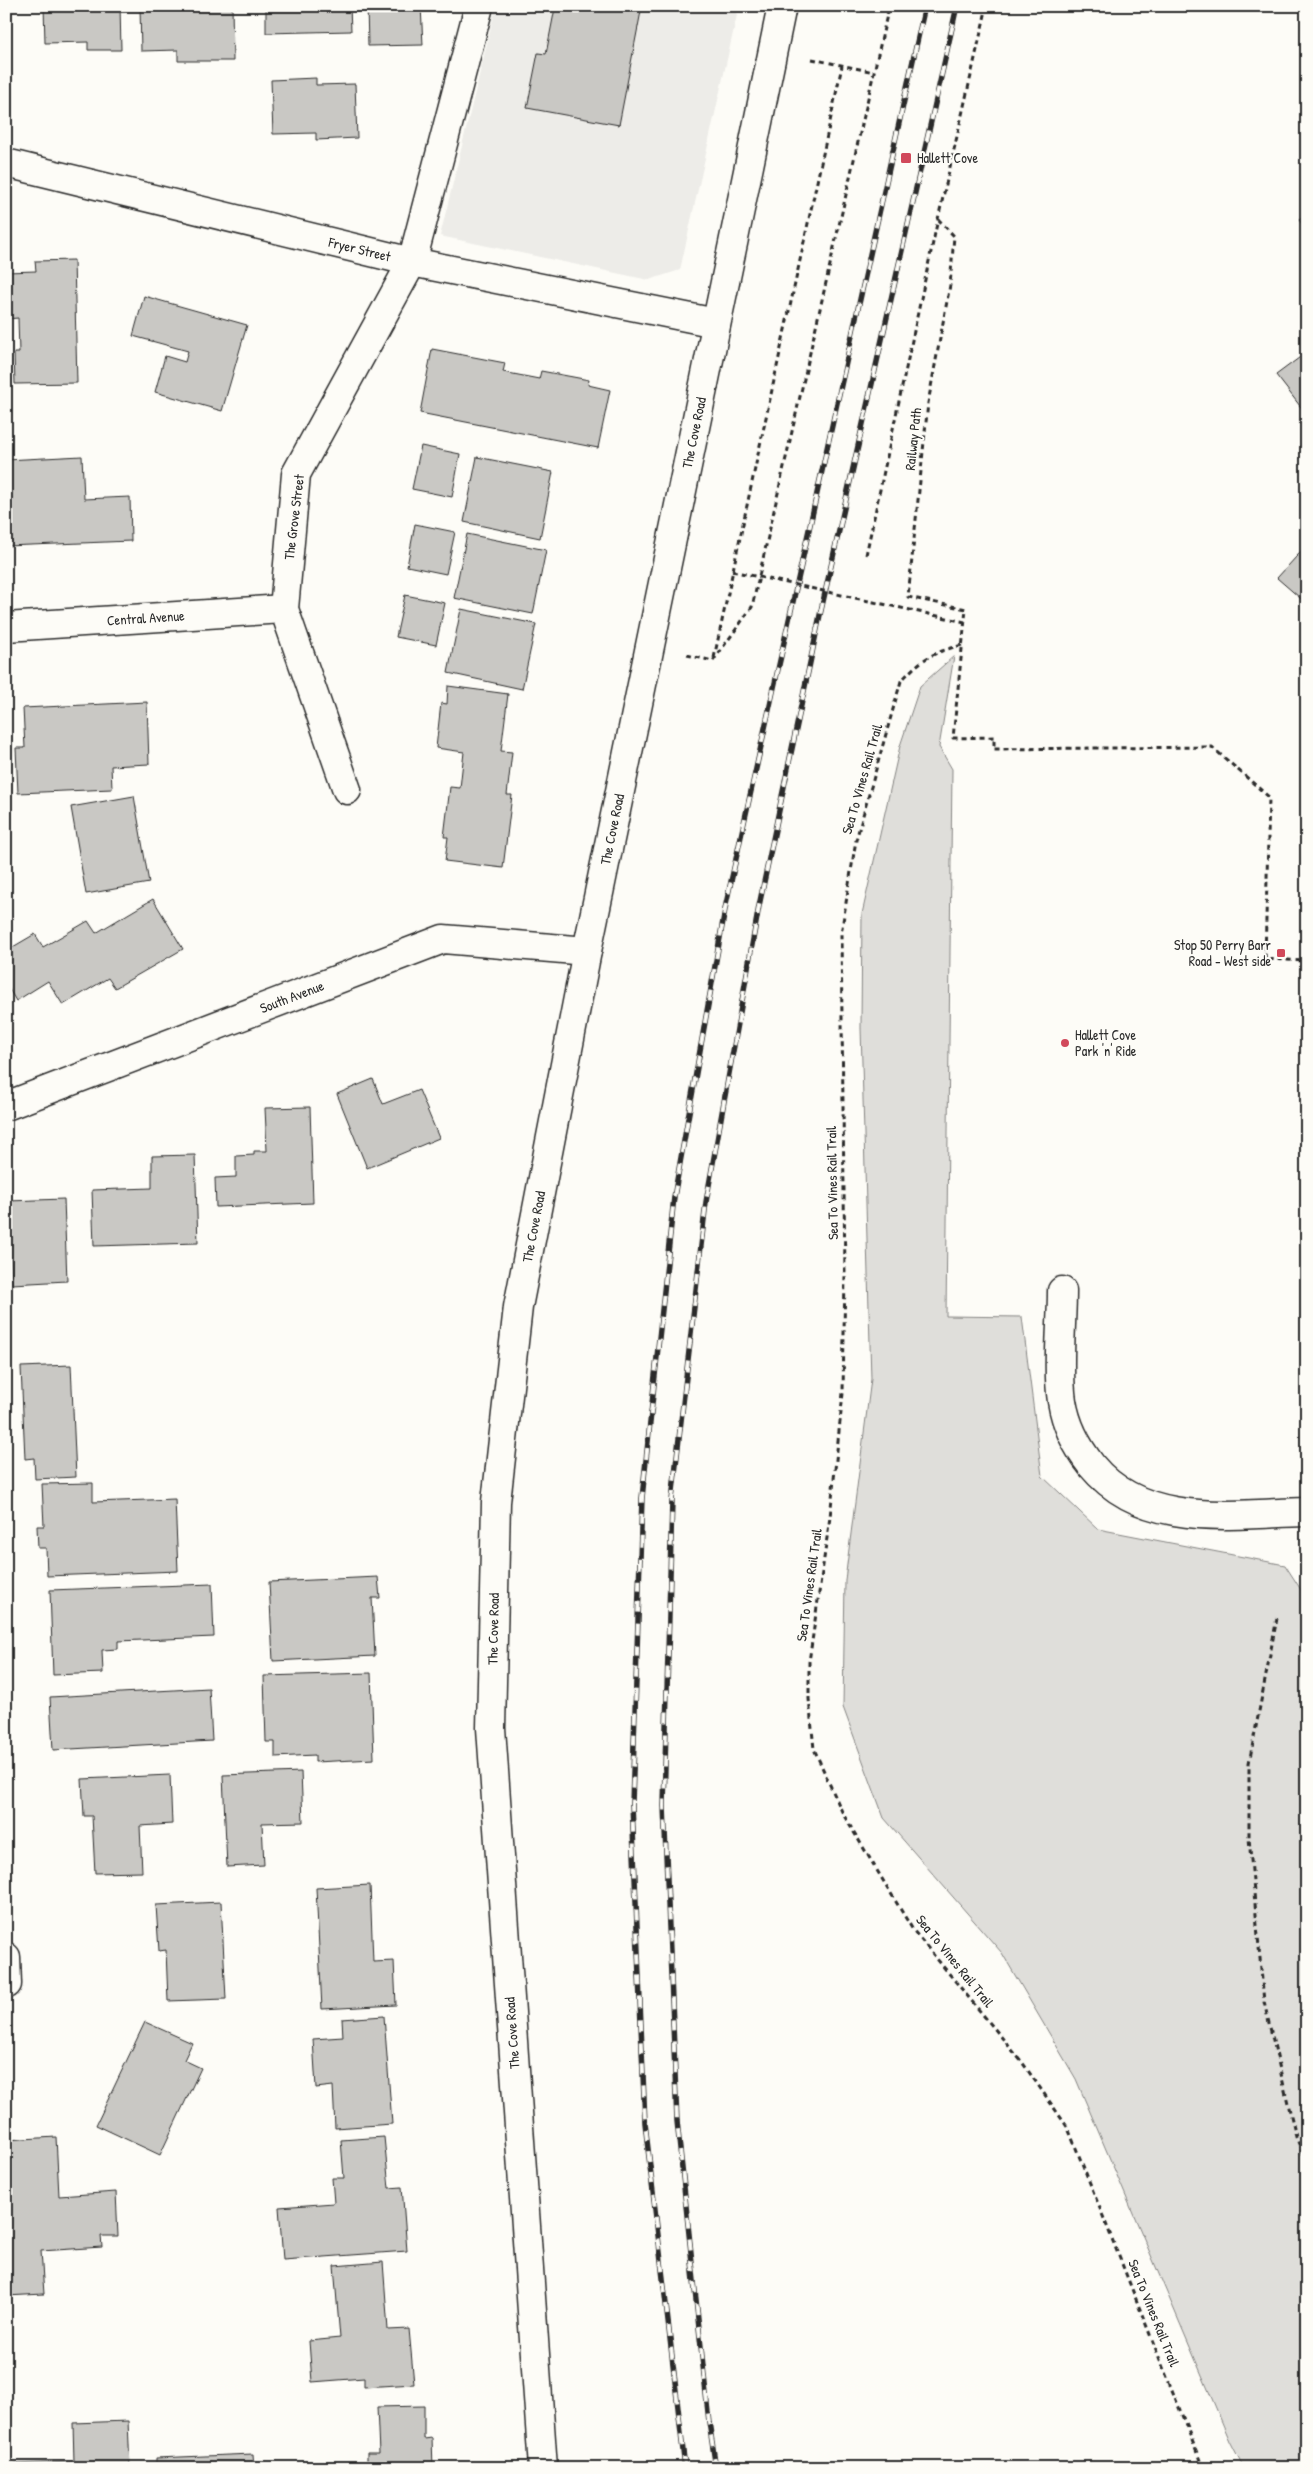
<svg xmlns="http://www.w3.org/2000/svg" width="1313" height="2474" font-family="'Patrick Hand',sans-serif">
	<rect width="100%" height="100%" fill="#fdfcf7"/>
	<filter id="ink" filterUnits="userSpaceOnUse"><feTurbulence type="fractalNoise" baseFrequency=".02" numOctaves="2"/><feDisplacementMap in="SourceGraphic" scale="10" xChannelSelector="R" yChannelSelector="G"/><feConvolveMatrix kernelMatrix="1 2 1 2 8 2 1 2 1" color-interpolation-filters="sRGB"/></filter>
	<g filter="url(#ink)">
		<path fill="#edece8" d="M496,6H739L680,270L649,280L440,236Z"/>
		<path fill="#dfdeda" stroke="#858482" d="M954,656L939,747L952,769L946,1316L1022,1317L1042,1476L1098,1529L1285,1565L1307,1599V2468H1244L1230,2441L1076,2079L1002,1953L884,1818L843,1707L845,1580L871,1379L861,1028L862,914L900,746L920,686Z"/>
		<path fill="#c9c8c4" stroke="#2b2b2b" d="M44,6H120L121,50H88V42L45,43Z
			M232,6L233,61H178V50L141,51L140,7Z
			M266,6H350L351,31L266,33Z
			M367,6H421L423,45L368,46Z
			M580,6H642L619,125L527,108L538,53L546,54L555,8L578,12Z
			M316,78V85L355,84L357,138L316,140V133L273,134L271,80Z
			M1307,214V230L1299,220Z
			M74,260L77,383L15,384L14,353H19L18,318L6,319V272L36,271L35,261Z
			M144,296L247,325L222,411L155,392L165,356L185,362L188,351L133,336Z
			M432,349L505,363L503,372L539,379L541,371L589,380L588,385L610,390L598,448L420,413Z
			M1307,352V415L1276,375Z
			M421,446L460,454L452,497L412,489Z
			M82,456L84,499L130,497L131,541L6,546V460Z
			M477,457L553,472L540,538L464,522Z
			M415,524L455,532L446,574L407,566Z
			M467,534L546,550L533,614L454,598Z
			M1307,545V604L1277,578Z
			M405,595L445,603L436,645L396,637Z
			M461,609L536,624L522,689L448,673Z
			M448,686L508,694L501,751L512,752L507,795H512L503,868L445,861L448,837H444L450,787L460,788L464,752L436,748L441,703L447,704Z
			M147,702L149,764L111,766L112,789L18,793L16,748H25L23,708Z
			M134,796L149,883L86,894L71,807Z
			M153,899L183,949L115,988L108,978L63,1005L48,981L16,1001L6,984V951L35,934L43,947L88,921L96,933Z
			M373,1079L383,1104L419,1090L439,1138L367,1168L337,1094Z
			M310,1107L313,1203L216,1207L215,1178L236,1177V1156L254,1155V1151H267L265,1108Z
			M195,1155L198,1243L94,1246L92,1190L152,1188V1156Z
			M64,1199L67,1281L12,1284L8,1201Z
			M71,1365L76,1477L35,1479L34,1458L25,1459L21,1367Z
			M93,1483V1502L175,1499L178,1571L47,1576L46,1548H38L37,1526H44L42,1484Z
			M378,1577L380,1598H372L375,1656L273,1661L269,1582Z
			M212,1584L214,1637L118,1641V1649L102,1650L103,1673L53,1675L50,1590Z
			M371,1673L374,1759L315,1762V1755L275,1757V1742H266L264,1676Z
			M209,1688L212,1741L53,1750L50,1697Z
			M301,1772L303,1822L262,1823L264,1865L227,1867L223,1775Z
			M170,1775L172,1824L140,1826L142,1872L95,1873L92,1816H84L82,1779Z
			M370,1885L373,1962L394,1961L396,2005L322,2009L316,1888Z
			M221,1902L226,1999L168,2001L166,1950L159,1951L156,1905Z
			M384,2016L392,2124L335,2128L333,2086L316,2088L313,2039L343,2037L342,2019Z
			M145,2022L192,2043L184,2060L201,2068L160,2155L96,2125Z
			M56,2137L59,2196L116,2192L118,2236H101L102,2247L41,2251L44,2294L6,2296V2140Z
			M384,2137L389,2188L402,2187L407,2251L283,2260L279,2207L334,2203L332,2178H344L341,2140Z
			M383,2262L388,2330L409,2329L414,2384L364,2387V2378L312,2382L309,2341L340,2338L334,2266Z
			M424,2406V2439L432,2438L433,2468H367V2453H379L377,2407Z
			M128,2421L130,2468H10V2464L74,2462L73,2423Z
			M253,2454L254,2468H156V2458Z"/>
		<g fill="none" stroke-linecap="round" stroke-linejoin="round">
			<defs>
				<g id="minor">
					<path id="s1" d="M6,163L412,262L716,323"/>
					<path id="s2" d="M6,627L284,609"/>
					<path d="M347,790L284,609L296,474L412,262L479,6"/>
					<path id="s3" d="M6,1106L443,939L587,951"/>
					<path d="M1062,1291C1062,1324 1057,1369 1062,1401C1066,1426 1077,1447 1092,1466C1144,1529 1233,1514 1305,1512"/>
					<path d="M6,1957L7,1984"/>
					<path id="s4" d="M543,2468L491,1728L496,1502L518,1307L587,951L782,6"/>
				</g>
			</defs>
			<use href="#minor" stroke="#2b2b2b" stroke-width="31"/>
			<path stroke="#2b2b2b" stroke-width="3" stroke-dasharray="5 4" stroke-linecap="butt" d="M812,59L874,72
				M938,219L954,236L950,285L928,403L908,597L966,609L953,738L994,737V749L1212,747L1269,797L1265,959L1307,961
				M866,555L938,219L987,6
				M962,645C932,653 922,658 901,681L856,840L841,934L845,1275L843,1393L830,1517L809,1662V1699L814,1749L843,1814L913,1930L1022,2062L1068,2128L1203,2468
				M687,655L713,661
				M714,658L842,66
				M713,661L752,607L889,6
				M1277,1618L1249,1763V1838L1264,2002L1296,2137L1307,2163"/>
			<use href="#minor" stroke="#fdfcf7" stroke-width="28"/>
			<defs>
				<path id="rail" d="M685,2468L645,2123L632,1804L642,1498L674,1197L726,904L925,6
					M716,2468L709,2422L677,2121L664,1806L672,1500L706,1202L759,906L820,615L957,6"/>
			</defs>
			<use href="#rail" stroke="#2b2b2b" stroke-width="5.5"/>
			<use href="#rail" stroke="#fdfcf7" stroke-width="4" stroke-dasharray="11" stroke-linecap="butt"/>
			<path stroke="#2b2b2b" stroke-width="3" stroke-dasharray="5 4" stroke-linecap="butt" d="M732,571L965,622"/>
		</g>
	</g>
	<g fill="#d1495b" stroke="#fdfcf7" stroke-width="2">
		<rect x="900" y="152" width="12" height="12" rx="2.5"/>
		<rect x="1276" y="948" width="10" height="10" rx="2.5"/>
		<circle cx="1065" cy="1043" r="5"/>
	</g>
	<g text-anchor="middle" stroke-width="4" stroke-linejoin="round" paint-order="stroke">
		<g font-size="14" fill="#2b2b2b" stroke="#fdfcf7" text-anchor="start">
			<text x="917" y="163">Hallett Cove</text>
			<text x="1271" y="950" text-anchor="end">Stop 50 Perry Barr<tspan x="1271" dy="16">Road - West side</tspan></text>
			<text x="1075" y="1040">Hallett Cove<tspan x="1075" dy="16">Park 'n' Ride</tspan></text>
		</g>
		<g font-size="14" fill="#2b2b2b" stroke="#fdfcf7">
			<text dy="5" stroke="none"><textPath href="#s1" startOffset="364">Fryer Street</textPath></text>
			<text dy="5" stroke="none"><textPath href="#s4" startOffset="2056">The Cove Road</textPath></text>
			<text transform="translate(913 439) rotate(-84)" y="5">Railway Path</text>
			<text transform="translate(294 517) rotate(-83)" y="5">The Grove Street</text>
			<text dy="5" stroke="none"><textPath href="#s2" startOffset="140">Central Avenue</textPath></text>
			<text transform="translate(862 779) rotate(-74)" y="5">Sea To Vines Rail Trail</text>
			<text dy="5" stroke="none"><textPath href="#s4" startOffset="1651">The Cove Road</textPath></text>
			<text dy="5" stroke="none"><textPath href="#s3" startOffset="306">South Avenue</textPath></text>
			<text transform="translate(832 1183) rotate(-91)" y="5">Sea To Vines Rail Trail</text>
			<text dy="5" stroke="none"><textPath href="#s4" startOffset="1246">The Cove Road</textPath></text>
			<text transform="translate(809 1585) rotate(-82)" y="5">Sea To Vines Rail Trail</text>
			<text dy="5" stroke="none"><textPath href="#s4" startOffset="841">The Cove Road</textPath></text>
			<text transform="translate(955 1961) rotate(51)" y="5">Sea To Vines Rail Trail</text>
			<text transform="translate(512 2033) rotate(-94)" y="5">The Cove Road</text>
			<text transform="translate(1154 2313) rotate(68)" y="5">Sea To Vines Rail Trail</text>
		</g>
	</g>
	<rect width="1313" height="2474" fill="none" stroke="#fdfcf7" stroke-width="25"/>
	<rect x="12" y="12" width="1288" height="2449" fill="none" stroke="#2b2b2b" stroke-width="2" filter="url(#ink)"/>
</svg>
